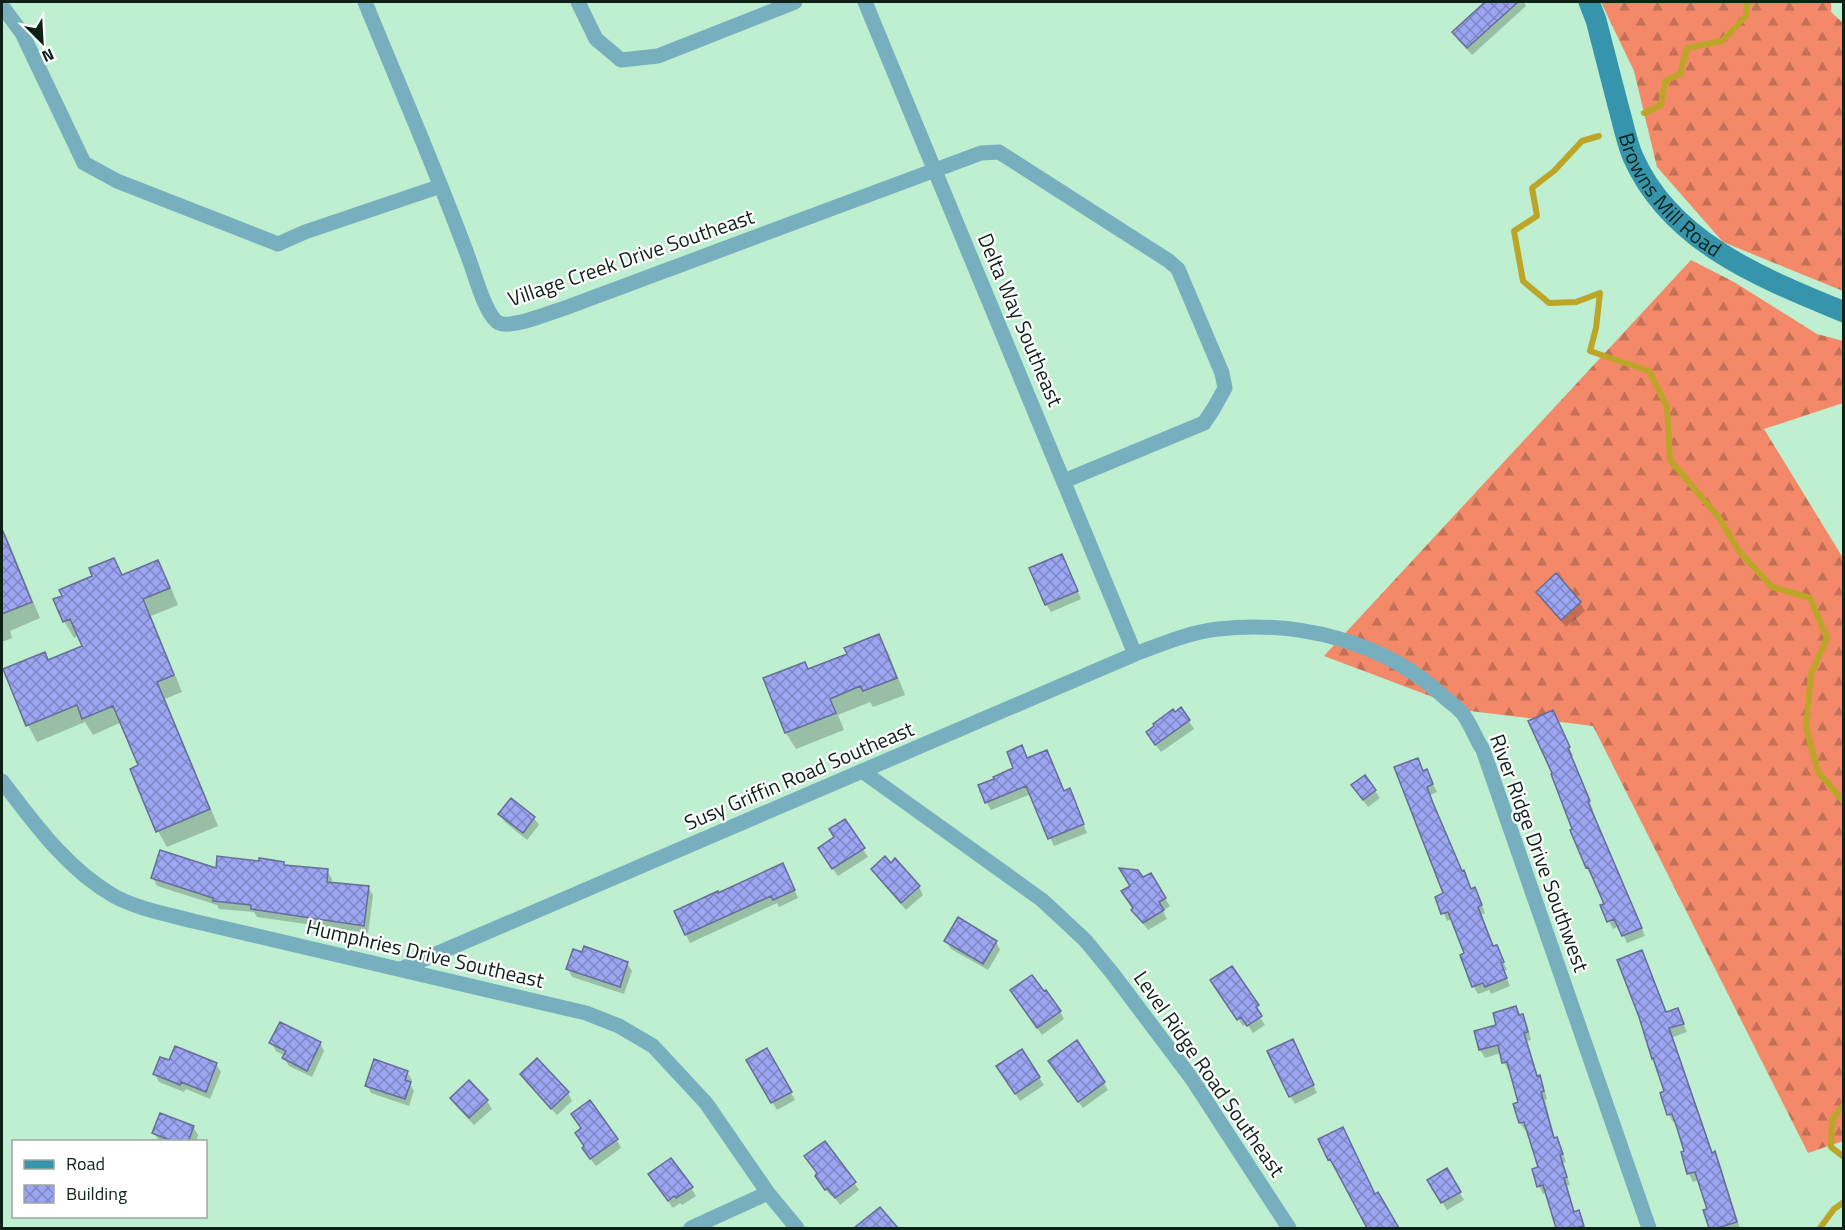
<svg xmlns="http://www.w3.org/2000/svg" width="1845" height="1230" font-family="'Titillium Web',sans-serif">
	<defs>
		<pattern id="forest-firs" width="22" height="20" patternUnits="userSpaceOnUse" patternTransform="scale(1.5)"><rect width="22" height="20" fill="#f38969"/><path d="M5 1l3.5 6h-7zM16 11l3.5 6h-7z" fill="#c37055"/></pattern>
		<pattern id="building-cross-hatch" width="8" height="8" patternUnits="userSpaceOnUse" patternTransform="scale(1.5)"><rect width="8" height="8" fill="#9ba5f1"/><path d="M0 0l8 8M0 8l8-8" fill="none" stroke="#7d86c2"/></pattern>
	</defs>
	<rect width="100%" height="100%" fill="#beefd0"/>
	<path fill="url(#forest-firs)" d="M1601,2H1831V12L1844,24L1843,291L1723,242L1657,167L1634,71Z
		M1691,260L1734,282L1817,334L1843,341V403L1764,429L1843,558V1141L1808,1153L1593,726L1470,711L1324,656Z"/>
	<path fill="#0003" d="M1487,2H1524L1526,6L1472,55L1458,40L1454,32Z
		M2,528L7,538L40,618L10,631L12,638L2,642Z
		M113,560L123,576L158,562L167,578L178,605L151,616L182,692L165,699L218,826L167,847L158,831L140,766L122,722L93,735L85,722L37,742L28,725L5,670L48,661L84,646L79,636L74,638L64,621L55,600L94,576Z
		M1066,564L1081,599L1051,612L1046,604Z
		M1556,575L1580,603L1585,611L1566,627L1542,600L1538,592Z
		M878,635L888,652L905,695L873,707L870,702L838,715L844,730L796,749L786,733L765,679L808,671L849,655Z
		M1181,709L1194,729L1161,752L1152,740L1175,714Z
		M1557,720L1573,756H1571L1593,810H1592L1645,936L1627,943L1619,926L1613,929L1609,921L1606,904L1587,868L1572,831Z
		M1028,760L1064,792L1073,798L1087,833L1054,846L1031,794L991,810L986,802L1015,769Z
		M1427,771L1437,792L1430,795L1437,812L1462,872L1472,890L1479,897L1485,913L1481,915L1494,947H1496L1507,970L1504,971L1510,986L1491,994L1489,990L1478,994L1474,987L1462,956L1466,954L1452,919L1447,921L1437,897L1445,894L1424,773Z
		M1375,791L1380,798L1368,807L1358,794Z
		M500,815L534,818L539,825L527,840L505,822Z
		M845,821L868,857L838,876L824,856Z
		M283,864L285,866L327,871L332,879L331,883L368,887L373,895L368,933L257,917L254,912L219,909L217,905L157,886L153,878Z
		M873,869L919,887L923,895L906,910L877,877Z
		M787,873L798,898L779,907L777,903L690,943L676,912L718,895Z
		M1150,875L1170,906L1163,911L1167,919L1148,930L1133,910L1132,886Z
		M946,941L996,942L1000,950L988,970L951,949Z
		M627,963L632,971L624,994L572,977L568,969Z
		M1231,968L1262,1014L1259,1016L1265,1025L1253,1033L1247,1024L1243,1026L1217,988Z
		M1017,998L1060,1011L1064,1019L1042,1035Z
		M1516,1008L1527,1024L1531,1040L1527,1041L1538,1077L1543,1085L1547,1099L1545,1100L1555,1139L1561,1147L1566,1162L1563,1163L1570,1185L1567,1186L1575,1213L1578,1212L1585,1228H1558L1547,1193L1543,1194L1539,1186L1533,1170L1540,1168L1528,1130H1525L1520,1123V1103L1511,1070H1508L1504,1062L1501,1053L1485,1058L1480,1050L1476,1033L1498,1026Z
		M1677,1010L1687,1032L1673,1037L1713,1154L1714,1153L1719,1161L1740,1228H1711L1709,1210L1699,1180L1693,1182L1689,1174L1683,1153L1686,1152L1677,1121L1673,1122L1669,1115L1666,1092V1013Z
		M271,1043H320L324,1051L312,1077L289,1066L284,1058L285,1056L276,1051Z
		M1297,1049L1317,1093L1295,1104L1290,1096Z
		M767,1050L795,1100L777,1110L748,1060Z
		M1021,1051L1044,1085L1020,1101L1003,1075Z
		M170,1062L216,1064L221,1072L210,1099L186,1089L184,1092L159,1082L155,1074Z
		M1055,1070L1103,1082L1108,1090L1083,1108Z
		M407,1072L412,1080L410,1084L414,1091L409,1106L371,1093L367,1085Z
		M522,1074L568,1093L572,1101L557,1115L526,1082Z
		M469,1082L487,1101L492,1109L474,1125L456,1106L452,1098Z
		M193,1127L198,1135L196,1142H160L154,1133Z
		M617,1140L621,1148L596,1166L588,1156Z
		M1446,1170L1464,1200L1447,1210L1429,1180Z
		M655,1182L691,1188L696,1196L682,1205L680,1203L673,1208Z
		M854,1183L859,1190L840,1205L833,1195L831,1196L821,1184Z"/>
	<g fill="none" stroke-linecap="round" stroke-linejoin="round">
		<path stroke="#bda527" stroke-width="6" d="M1644,113L1661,105L1665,81L1680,74L1687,48L1722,41L1746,16L1747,2
			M1599,136L1582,141L1554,171L1532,188L1537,216L1514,231L1523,281L1549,303L1576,302L1600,293L1596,328L1590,351L1649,371L1667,407L1670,460L1720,519L1738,550L1772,587L1810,598L1827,638L1811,674L1806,727L1818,772L1844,802
			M1844,1105L1832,1119L1831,1147L1844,1157
			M1820,1228L1834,1209L1844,1202"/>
	</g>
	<path fill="url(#building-cross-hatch)" stroke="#676d97" stroke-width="1.5" d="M1485,2H1518L1467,48L1452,32Z
		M2,529L32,602L2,614Z
		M1062,554L1078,591L1045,605L1029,568Z
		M114,558L122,575L158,560L170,588L143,599L174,675L157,682L210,809L156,832L130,769L138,765L113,706L82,719L77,705L26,726L3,669L45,652L48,660L82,646L70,619L63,622L53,599L62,596L59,590L92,576L89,568Z
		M1556,573L1581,602L1561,620L1536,592Z
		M879,634L897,678L863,691L860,686L830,699L836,713L785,733L763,678L805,662L808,669L847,654L844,648Z
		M1181,707L1190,720L1155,745L1146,732L1154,726L1153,724L1173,709L1175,712Z
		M1553,710L1570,747L1568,748L1590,801L1588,802L1642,928L1622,936L1614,919L1607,922L1600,905L1604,904L1588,867L1586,868L1570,830L1572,829L1551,774L1552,773L1528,721Z
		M1022,745L1027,758L1047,750L1064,791L1070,788L1084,824L1048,839L1026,786L985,803L978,785L994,779L993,777L1013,768L1007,752Z
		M1418,758L1423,771L1427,769L1433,784L1427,787L1433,803L1462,871L1464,870L1471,889L1475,887L1482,905L1478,907L1493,946L1497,945L1504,962L1501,963L1507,978L1485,987L1483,983L1472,987L1460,955L1464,953L1448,912L1441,914L1435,897L1443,893L1394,767Z
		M1365,775L1376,790L1363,800L1351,785Z
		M511,798L535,817L523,833L498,814Z
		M845,819L865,848L832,869L818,848L834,837L829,829Z
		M160,850L216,868L217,856L259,861V858L284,862V865L328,869L327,882L369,886L364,926L251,909V905L213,901V898L151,878Z
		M885,856L891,863L895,858L920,886L901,903L871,869Z
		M783,863L795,890L773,900L771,896L685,935L674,911L718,891V893Z
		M1119,868L1138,870L1143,877L1151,873L1166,898L1159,902L1164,910L1143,923L1131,910L1133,908L1121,891L1130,886Z
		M958,917L997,941L983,964L944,941Z
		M584,946L628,962L620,987L566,969L573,949L582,952Z
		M1642,950L1666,1012L1678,1008L1684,1024L1669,1028L1712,1153L1715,1151L1737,1222L1717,1228H1709L1703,1210L1707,1209L1695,1172L1687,1174L1681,1152L1684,1151L1677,1128L1672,1114L1667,1115L1660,1093L1664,1091L1653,1058L1652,1059L1639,1017L1617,960Z
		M1232,966L1259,1005L1256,1007L1262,1016L1247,1026L1241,1017L1237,1020L1210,980Z
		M1032,975L1044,991L1046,990L1061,1011L1037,1028L1010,990Z
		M1516,1006L1519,1015L1523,1014L1528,1032L1524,1033L1537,1076L1540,1075L1544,1091L1541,1092L1554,1138L1557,1137L1563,1154L1560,1155L1567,1177L1564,1178L1574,1212L1579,1210L1584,1226L1575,1228H1556L1543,1185L1537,1187L1532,1169L1538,1167L1524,1122L1519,1123L1513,1104L1518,1102L1507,1062L1502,1063L1498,1045L1479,1050L1474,1031L1496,1025L1493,1013Z
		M280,1022L321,1042L307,1071L282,1058L286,1051L269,1043Z
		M1293,1039L1314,1085L1289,1097L1267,1051Z
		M1077,1040L1105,1082L1078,1102L1048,1061Z
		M175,1046L217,1063L206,1092L181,1082L180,1085L153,1074L160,1057L169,1060Z
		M767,1048L792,1092L771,1103L746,1060Z
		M1022,1049L1040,1077L1015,1094L996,1066Z
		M537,1058L569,1092L551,1109L520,1074Z
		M374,1059L408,1071L405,1080L411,1082L405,1099L365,1086Z
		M469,1080L488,1100L469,1118L450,1098Z
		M590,1100L618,1139L590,1159L582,1148L584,1146L575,1133L581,1128L571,1114Z
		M160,1113L194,1126L188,1142H174L152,1133Z
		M1343,1127L1375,1194L1378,1192L1399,1228H1367L1330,1159L1328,1160L1318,1139Z
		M825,1141L856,1182L835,1198L827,1188L825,1190L815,1176L817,1173L804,1156Z
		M671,1158L693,1187L676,1198L674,1196L668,1201L648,1174Z
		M1447,1168L1461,1192L1441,1203L1427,1180Z
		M880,1207L898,1228H854Z"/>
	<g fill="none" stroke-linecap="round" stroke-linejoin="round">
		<path stroke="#78afbf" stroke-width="15" d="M365,2C400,88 438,174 470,262C475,275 486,317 499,323C512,329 551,312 565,308L981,153L999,152L1169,261L1178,269L1222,373L1225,388L1214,408L1204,423L1064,481
			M578,2L596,39L621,60L658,56L795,2
			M865,2L1135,654
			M2,6L22,33L84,163L117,181L278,244L305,232L441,186
			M862,771L1042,900L1085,940L1113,974L1192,1079L1289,1228
			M2,781C34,823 67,869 114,896C138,909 167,914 193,921L586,1013L619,1026L653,1046L706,1103L768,1193L797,1228
			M401,969L1135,654C1162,644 1190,632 1218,629C1298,620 1383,641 1443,696C1449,702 1458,707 1463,714C1471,725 1476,739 1483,750L1649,1228
			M691,1228L768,1193"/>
		<path stroke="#3695ad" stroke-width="21" id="s1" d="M1589,2L1596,20C1604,51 1612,82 1620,113C1624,127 1627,143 1633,157C1671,243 1762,278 1844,312"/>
	</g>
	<g text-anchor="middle" stroke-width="4.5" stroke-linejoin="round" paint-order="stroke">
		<g font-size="21" fill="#0e2116" stroke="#fff">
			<text dy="7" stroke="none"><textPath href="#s1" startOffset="214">Browns Mill Road</textPath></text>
			<text transform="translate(631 258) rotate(-19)" y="7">Village Creek Drive Southeast</text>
			<text transform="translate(1020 320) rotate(67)" y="7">Delta Way Southeast</text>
			<text transform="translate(799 776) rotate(-23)" y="7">Susy Griffin Road Southeast</text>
			<text transform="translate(1539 853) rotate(70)" y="7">River Ridge Drive Southwest</text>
			<text transform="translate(425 954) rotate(13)" y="7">Humphries Drive Southeast</text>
			<text transform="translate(1209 1074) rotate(55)" y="7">Level Ridge Road Southeast</text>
		</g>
	</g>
	<rect width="1845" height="1230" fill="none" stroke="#0e2116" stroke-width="6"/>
	<rect x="12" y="1140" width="195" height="78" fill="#ffffff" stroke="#9fa6a2" stroke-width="1.5"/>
	<rect x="24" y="1160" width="30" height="9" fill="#3695ad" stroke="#9fa6a2" stroke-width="1.5"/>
	<text x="66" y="1170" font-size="18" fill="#0e2116">Road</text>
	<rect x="24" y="1185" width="30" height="18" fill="url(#building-cross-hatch)" stroke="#9fa6a2" stroke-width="1.5"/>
	<text x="66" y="1200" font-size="18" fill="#0e2116">Building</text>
	<g transform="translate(42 42) rotate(156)" stroke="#ffffff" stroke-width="4.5" paint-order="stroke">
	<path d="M0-4.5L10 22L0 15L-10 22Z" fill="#0e2116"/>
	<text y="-9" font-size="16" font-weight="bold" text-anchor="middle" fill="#0e2116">N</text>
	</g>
</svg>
